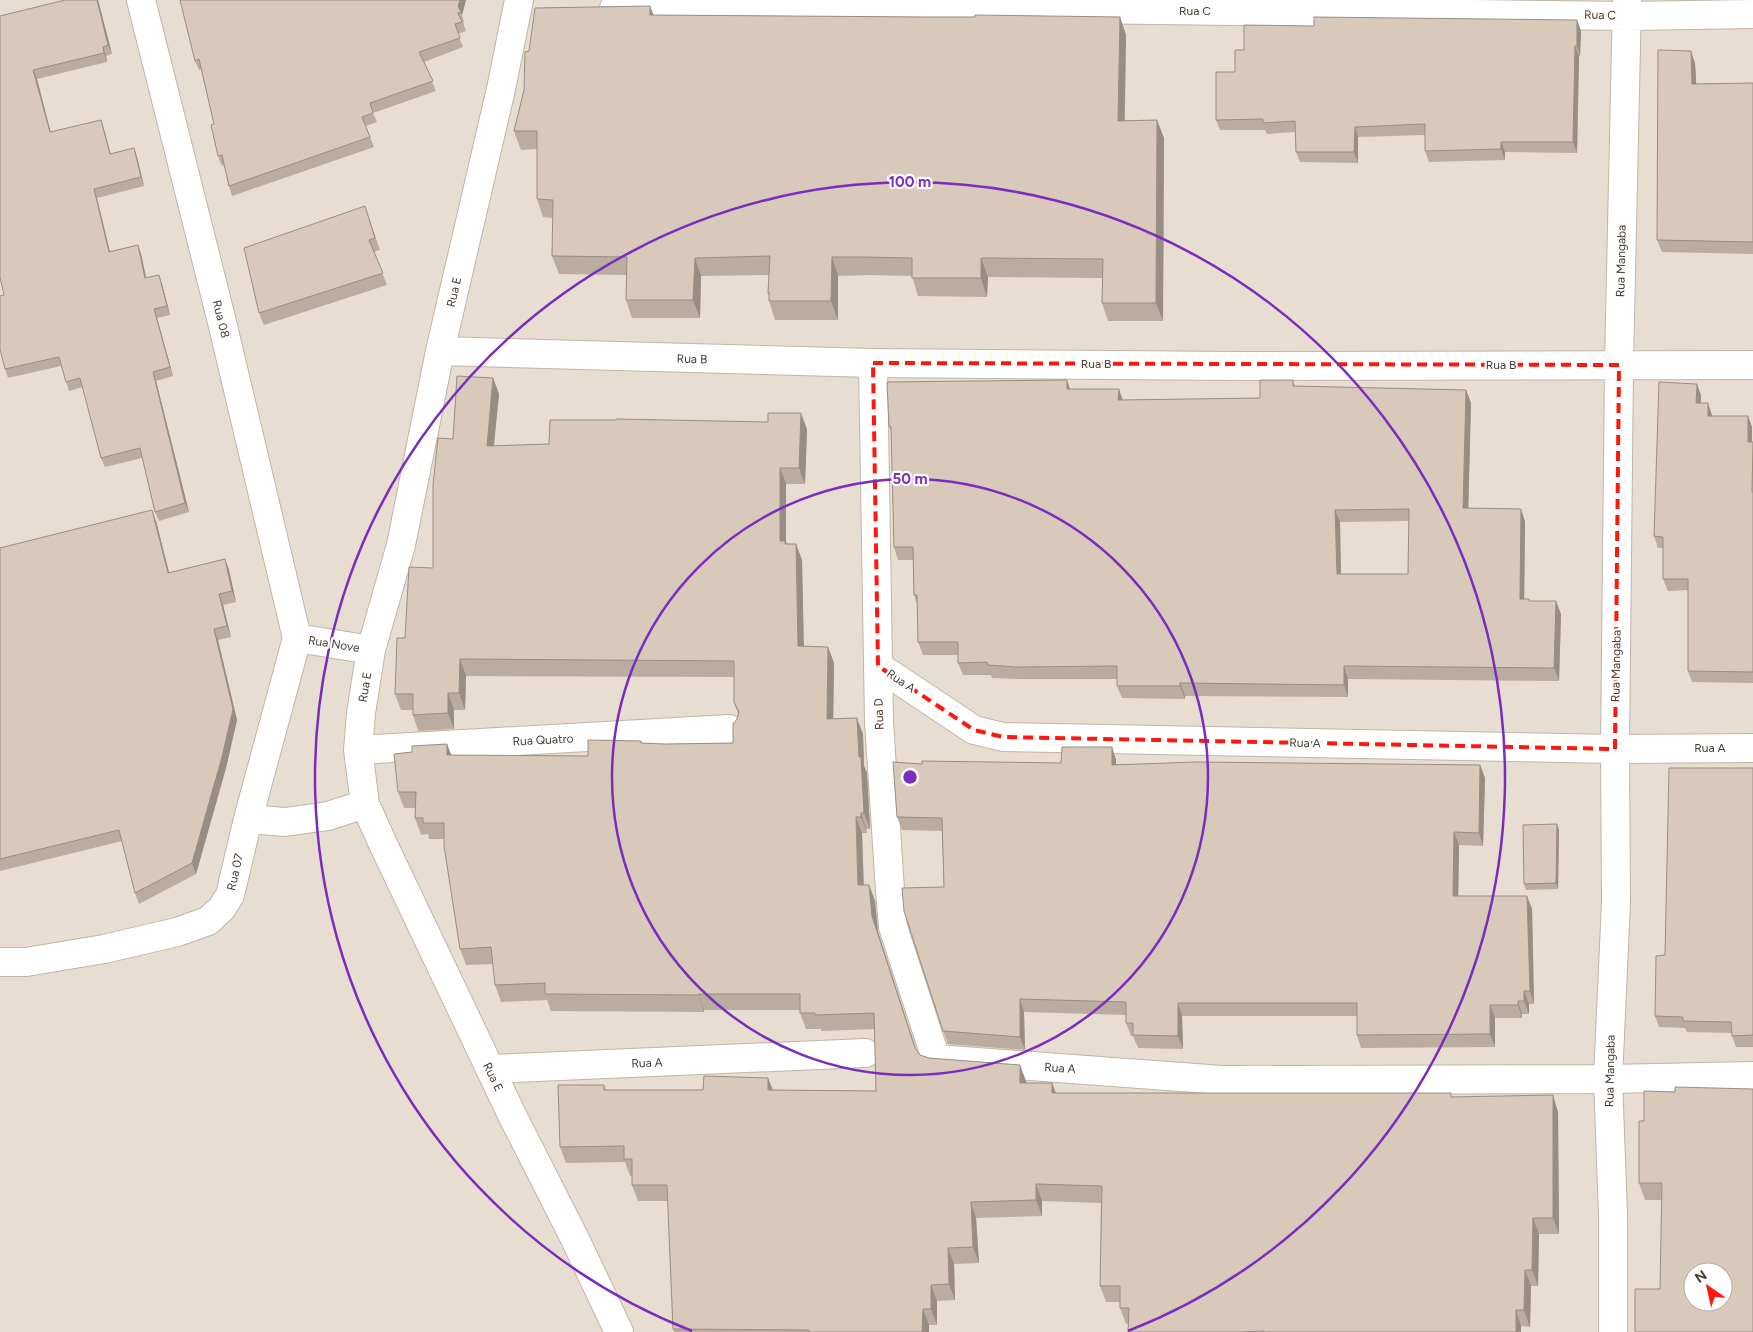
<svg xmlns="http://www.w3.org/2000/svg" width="1753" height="1332" font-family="Figtree,sans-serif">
	<rect width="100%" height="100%" fill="#f3ece2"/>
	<path fill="#e7ddd0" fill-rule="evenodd" d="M0,0H1753V1332H0ZM1693,1272H1723V1302H1693Z"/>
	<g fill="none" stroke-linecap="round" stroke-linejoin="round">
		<defs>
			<path id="minor" d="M519,0L501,89L440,351L401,545L371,650L361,713L358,750L365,804L383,844L512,1115L574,1237L619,1332
				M614,8L1077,9L1628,16L1753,14
				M440,351L873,363L1237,366L1753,365
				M873,363L879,722L890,890L893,927L936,1059L1222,1080L1608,1079L1753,1076
				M297,638L371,650
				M878,666L974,730L1003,737L1615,749L1753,748
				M358,750L729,729
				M248,819L285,822L328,816L365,804
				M0,962H26L104,949L177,932L208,921L222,908L230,895L248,819L297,638L221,318L141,0
				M490,1069L865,1053
				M1613,1332V1215L1608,1079L1616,902L1615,749L1619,365L1627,0"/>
		</defs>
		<use href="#minor" stroke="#c1b5a7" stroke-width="30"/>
		<use href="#minor" stroke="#fff" stroke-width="28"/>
	</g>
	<path fill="#baada0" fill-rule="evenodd" d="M65,0H98L112,54L106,56L107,62L37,79L50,132L104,129L110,154L134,148L137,157L144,186L97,198L110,252L138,245L141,254L146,277L162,284L170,315L157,318L173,376L156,381L189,512L159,521L155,512L142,458L105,467L101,458L83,387L69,391L61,366L8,378L5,369L0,16Z
		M180,0H466L462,15L464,22H463L466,31L458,34L463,47L424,62L436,91L373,113L377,122L366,126L374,147L232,196L229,186L224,165L222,166L218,156L214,124L201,69L199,70L195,61Z
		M653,15L925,17H1120L1126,35L1125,120L1164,138L1163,321H1108L1102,303L1103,278L988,277L987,297L918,296L912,276L870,275L838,276V320H775L769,301V296L768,293L769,275L701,276L700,318H632L626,300V275L559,274L552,256L553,218L543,217L537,199V149L521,150L514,131L524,90L529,51Z
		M1581,31L1580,56H1579L1577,153L1505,152V160L1429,162L1425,151V135L1358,137V163L1300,162L1296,152L1295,132L1267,134L1265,130H1220L1216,120L1244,50Z
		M1695,63L1696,84L1753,83V254L1662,252L1657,240Z
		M369,218L380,250L374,252L387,285L264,325L259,313Z
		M493,378L499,394L494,446L549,444L807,429L805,484H786V544H796L802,560L804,647H828L834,663L833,719L863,734L864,766L867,773L870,829H866L867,833H862L864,885H869L875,901L878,932L916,1049L920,1055L929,1058L1026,1081V1083H1052L1056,1093L1452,1097L1558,1112L1559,1234H1539L1538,1286H1531L1530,1327L1521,1326V1332H1128V1324H1126L1120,1308V1302H1106L1100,1286L1101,1203L1042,1201V1216L976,1218L979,1263L954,1264L955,1300L937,1301V1325H929V1332H674L673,1329L668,1201H638L632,1185V1176H630L625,1162L566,1163L560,1147L604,1085L606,1090H703L768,1078L773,1090L876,1091L875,1029L821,1031V1029H806L800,1013V1010H704V1012L551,1011L547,1000L501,1002L495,985L493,964L466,965L460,949L444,839H429L428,834L421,835L415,818V808H404L398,792L412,752L447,744L451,755L588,756L641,741L642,743L665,744L733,743L738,714L734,702V677L466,676L465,710H454V729L418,731L413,715V710H401L395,694L405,638L433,568L453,439Z
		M1067,380L1070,389L1123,400L1260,398L1293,380L1295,386L1466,390L1471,403L1468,508L1521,509L1525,522L1524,599H1529V601L1561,614L1559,681L1348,679V697L1185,696V699L1122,698L1117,686V679H1021L992,678L991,675H963L958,663V655H923L918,642L917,604L914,595L913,560H898L894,547L892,434L889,426ZM1409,521L1408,574H1341L1340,522Z
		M1701,395V403H1708L1712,416H1748L1752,427V442H1753V683L1692,682L1688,671V590L1668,591L1663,579V548H1658L1654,536Z
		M156,521L169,573L225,559L229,570L236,602L223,605L231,637L218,640L237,720L226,768L196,874L139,904L135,893L122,841L0,871V548Z
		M1112,747L1116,760V764L1480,765L1485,778L1483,846L1459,845L1458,896H1527L1532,909L1534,1004H1529V1014H1522V1018H1495V1047L1361,1048L1357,1035V1016H1182L1183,1049L1138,1048L1133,1036H1131L1126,1023V1015L1024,1012L1025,1050L948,1044L943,1031L944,887L942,831L902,830L897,817L922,764L1061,763Z
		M1753,768V1047H1736L1732,1036V1033L1687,1032L1685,1028L1659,1027L1655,1016L1665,955Z
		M1559,830L1558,889L1526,890L1524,884Z
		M1675,1092L1660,1289L1662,1200H1645L1639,1183L1644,1121Z"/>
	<path fill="#978d82" d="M97,0H98L112,54L108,45Z
		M460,0H466L462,15L458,6Z
		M650,6L657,24L650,15Z
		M1120,17L1126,35L1124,139L1118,121Z
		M1577,20L1581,31L1580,56L1577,46Z
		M1575,46L1579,56L1577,153L1573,142Z
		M103,47L106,56L107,62L104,53Z
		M1691,51L1695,63L1697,96L1692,84Z
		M33,70L37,79L53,141L50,132Z
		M101,120L104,129L113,163L110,154Z
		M1157,120L1164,138L1163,321L1156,303Z
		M1355,127L1358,137V163L1354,152Z
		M1501,142L1505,152V160L1501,149Z
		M134,148L137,157L144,186L141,177Z
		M94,189L97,198L112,261L109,252Z
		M138,245L141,254L148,287L145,278Z
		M832,257L838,276V320L831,301Z
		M695,258L701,276L700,318L693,300Z
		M981,258L988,277L987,297L981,278Z
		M159,275L162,284L170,315L167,306Z
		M154,309L157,318L173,376L170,367Z
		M153,372L156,381L189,512L185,503Z
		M493,378L499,394L492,462L487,446Z
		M1067,380L1071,393L1067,389Z
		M1697,384L1701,395L1700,415L1696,403Z
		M1119,389L1123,401L1118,400Z
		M1466,390L1471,403L1468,521L1463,508Z
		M1708,403L1712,415V427L1708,416Z
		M801,413L807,429L805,484L799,468Z
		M1748,416L1752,427V453L1748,442Z
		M780,468L786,484V541L791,557L780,541Z
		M1521,509L1525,522L1524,611L1520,599Z
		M152,510L156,521L172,584L168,573Z
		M1335,510L1340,522L1341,586L1337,574Z
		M796,544L802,560L804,663L798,646Z
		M225,559L229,570L236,602L232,591Z
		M219,594L223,605L231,637L227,626Z
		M1556,601L1561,614L1559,681L1554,668Z
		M214,629L218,640L237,720L226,768L196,874L192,863Z
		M828,647L834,663L833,735L827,719Z
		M460,659L466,676L465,710L459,693Z
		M1344,666L1348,679V697L1344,685Z
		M1180,683L1185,696V699L1180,686Z
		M448,693L454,710V729L448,713Z
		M857,718L863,734L864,766L867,773L870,829L864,813L859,757Z
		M447,744L453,760L447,755Z
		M1112,747L1116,760V778L1112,765Z
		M1480,765L1485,778L1483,846L1479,833Z
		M861,813L866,829L867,833L861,817Z
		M856,817L862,833L864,901L858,885Z
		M1557,824L1559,830L1558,889L1556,883Z
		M1454,832L1459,845L1458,909L1453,896Z
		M869,885L875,901L878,932L921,1064L872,916Z
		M1527,896L1532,909L1534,1004L1530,991Z
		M1524,991L1529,1004V1014L1524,1001Z
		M699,994L704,1010V1012L699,995Z
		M1020,999L1024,1012L1025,1050L1020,1037Z
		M1518,1001L1522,1014V1018L1518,1005Z
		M1178,1003L1182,1016L1183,1049L1178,1036Z
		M1490,1005L1495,1018V1047L1490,1034Z
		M1020,1065L1026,1081V1099L1020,1083Z
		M768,1078L774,1094L768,1090Z
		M1052,1083L1058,1099L1052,1093Z
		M1553,1095L1558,1112L1559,1234L1553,1218Z
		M1036,1184L1042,1201V1216L1036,1200Z
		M971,1202L976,1218L979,1263L973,1247Z
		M1533,1218L1539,1234L1538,1286L1532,1270Z
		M948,1248L954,1264L955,1300L949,1284Z
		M1525,1270L1531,1286L1530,1327L1524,1310Z
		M931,1285L937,1301V1325L931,1309Z
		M923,1309L929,1325V1332H922Z
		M1516,1310L1521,1326V1332H1516Z"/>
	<path fill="#d8c9ba" stroke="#978d82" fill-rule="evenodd" d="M65,0H97L108,45L103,47L104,53L33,70L50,132L101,120L110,154L134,148L141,177L94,189L109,252L138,245L145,278L159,275L167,306L154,309L170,367L153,372L185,503L155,512L140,448L101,458L80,378L66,382L59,357L5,369L0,349V296L4,295L0,277V16Z
		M180,0H460L458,6L461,12L458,13L462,22L455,24L460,38L419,52L433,81L370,103L373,113L362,117L370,137L229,186L222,155L218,156L211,125L214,124L199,59L195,61Z
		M650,6V15L925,17H975V15L1120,17L1118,121L1157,120L1156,303H1102L1103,259L981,258V278H912V258L864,257H832L831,301H769V292L768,293L770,256L695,258L693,300H626L627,257L552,256L553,200L537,199V131H514L524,90L525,52L529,51L535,8Z
		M1314,17L1577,20V46H1575L1573,142H1501V149L1425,151V124L1355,127L1354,152H1296L1295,121L1263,123V119L1216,120V72H1235V50H1244V25L1314,26Z
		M1658,50L1691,51L1692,84L1753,83V242L1657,240Z
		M365,206L375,238L369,240L383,273L259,313L244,248Z
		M457,376L493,378L487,446L549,444L550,420H616V419L768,422V413H801L799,468H780V541H785V544H796L798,646L828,647L827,719L857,718L859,757H861L864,813H861V817H856L858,885H869L872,916L915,1048L920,1055L929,1058L1020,1065V1083H1052V1093H1451V1097L1553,1095V1218H1533L1532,1270H1525L1524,1310H1516V1332H1264V1331L1240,1332H1128L1129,1308H1120V1286H1100L1102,1186L1036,1184V1200L971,1202L973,1247L948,1248L949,1284L931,1285V1309H923L922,1332H809V1330L673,1329L667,1185H632V1159H624V1146L560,1147L558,1085H604V1090H703L704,1076L768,1078V1090L876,1091L874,1013L815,1015V1013H800V994H699V995L545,994V983L495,985L491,947L460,949L444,846V823H423V818H415L416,792H398L394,754L412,752V746L447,744V755L588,756V740L641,741V743L665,744L733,743V724L737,719L739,712L734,702V661L460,659L459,693H448V713L413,715V694H395L397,638H405L409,567L433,568V485L438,438L453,439Z
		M1067,380V389H1119L1118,400L1260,398V380H1293V386L1466,390L1463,508L1521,509L1520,599H1529V601H1556L1554,668L1344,666V685L1180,683V686H1117V666L1016,667L988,665L987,662L958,663V642H918L917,595H914L913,547H894L891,427L889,426L887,382ZM1409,509L1408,574H1337L1335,510Z
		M1659,382L1697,384L1696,403H1708V416H1748V442H1753L1752,492H1753V672L1688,671V579H1663V537L1654,536Z
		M152,510L168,573L225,559L232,591L219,594L227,626L214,629L233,709L222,757L192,863L135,893L119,830L0,859V548Z
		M1062,747H1112V765L1195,762L1480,765L1479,833L1454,832L1453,896H1527L1530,991H1524V1001H1518V1005H1490V1034L1357,1035V1003H1178V1036L1133,1035V1023H1126V1002L1020,999V1037L943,1031L904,911L902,888L944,887L942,818L897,817L893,762L922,764V761L1061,763Z
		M1669,768H1753V1035L1732,1036L1731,1022L1683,1021V1017L1655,1016L1656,956L1665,955Z
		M1557,824L1556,883L1524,884L1523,825Z
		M1675,1087L1753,1089V1332H1635V1289H1660L1662,1183H1639V1121H1644V1091L1675,1092ZM1693,1272H1723V1302H1693Z"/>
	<path fill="none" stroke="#ff160d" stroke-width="4" stroke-dasharray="10 6" stroke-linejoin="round" d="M873,363L1619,365L1615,749L1003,737L974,730L878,666Z"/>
	<g fill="none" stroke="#7b2cbf" stroke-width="2.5">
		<circle cx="910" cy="777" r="298"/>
		<path d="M692 1331A595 595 0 1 1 1128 1331"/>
	</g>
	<g text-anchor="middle" stroke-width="4.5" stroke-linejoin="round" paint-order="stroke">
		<g font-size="12" fill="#443b32" stroke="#fff">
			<text x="1195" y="15">Rua C</text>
			<text transform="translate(1600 15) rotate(1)" y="4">Rua C</text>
			<text transform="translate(1621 261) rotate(-89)" y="4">Rua Mangaba</text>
			<text transform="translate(454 292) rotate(-77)" y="4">Rua E</text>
			<text transform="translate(221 319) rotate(76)" y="4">Rua 08</text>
			<text transform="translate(692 359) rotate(1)" y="4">Rua B</text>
			<text x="1096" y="368">Rua B</text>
			<text x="1501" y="369">Rua B</text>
			<text transform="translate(334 644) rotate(9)" y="4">Rua Nove</text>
			<text transform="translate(1616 666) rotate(-89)" y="4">Rua Mangaba</text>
			<text transform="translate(901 681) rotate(34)" y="4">Rua A</text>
			<text transform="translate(365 687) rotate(-81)" y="4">Rua E</text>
			<text transform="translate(879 714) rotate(-92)" y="4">Rua D</text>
			<text transform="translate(543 740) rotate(-3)" y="4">Rua Quatro</text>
			<text transform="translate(1305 743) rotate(1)" y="4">Rua A</text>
			<text x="1710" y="752">Rua A</text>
			<text transform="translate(235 872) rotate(-77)" y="4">Rua 07</text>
			<text transform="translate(647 1063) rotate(-2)" y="4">Rua A</text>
			<text transform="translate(1060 1068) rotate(4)" y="4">Rua A</text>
			<text transform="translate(1610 1071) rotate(-89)" y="4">Rua Mangaba</text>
			<text transform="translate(493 1077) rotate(64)" y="4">Rua E</text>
		</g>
	</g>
	<circle cx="910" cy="777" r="8" fill="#7b2cbf" stroke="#fff" stroke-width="2.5"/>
	<g font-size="15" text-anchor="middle" font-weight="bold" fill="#7b2cbf" stroke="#fff" stroke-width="4.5" stroke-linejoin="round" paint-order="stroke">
		<text x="910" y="187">100 m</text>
		<text x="910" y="484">50 m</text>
	</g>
	<g transform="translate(1708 1287) rotate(326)"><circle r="24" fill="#ffffff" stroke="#b4b1ad"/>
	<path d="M0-4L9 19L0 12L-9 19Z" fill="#ff160d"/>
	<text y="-8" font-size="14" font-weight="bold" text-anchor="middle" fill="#443b32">N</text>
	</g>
</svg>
